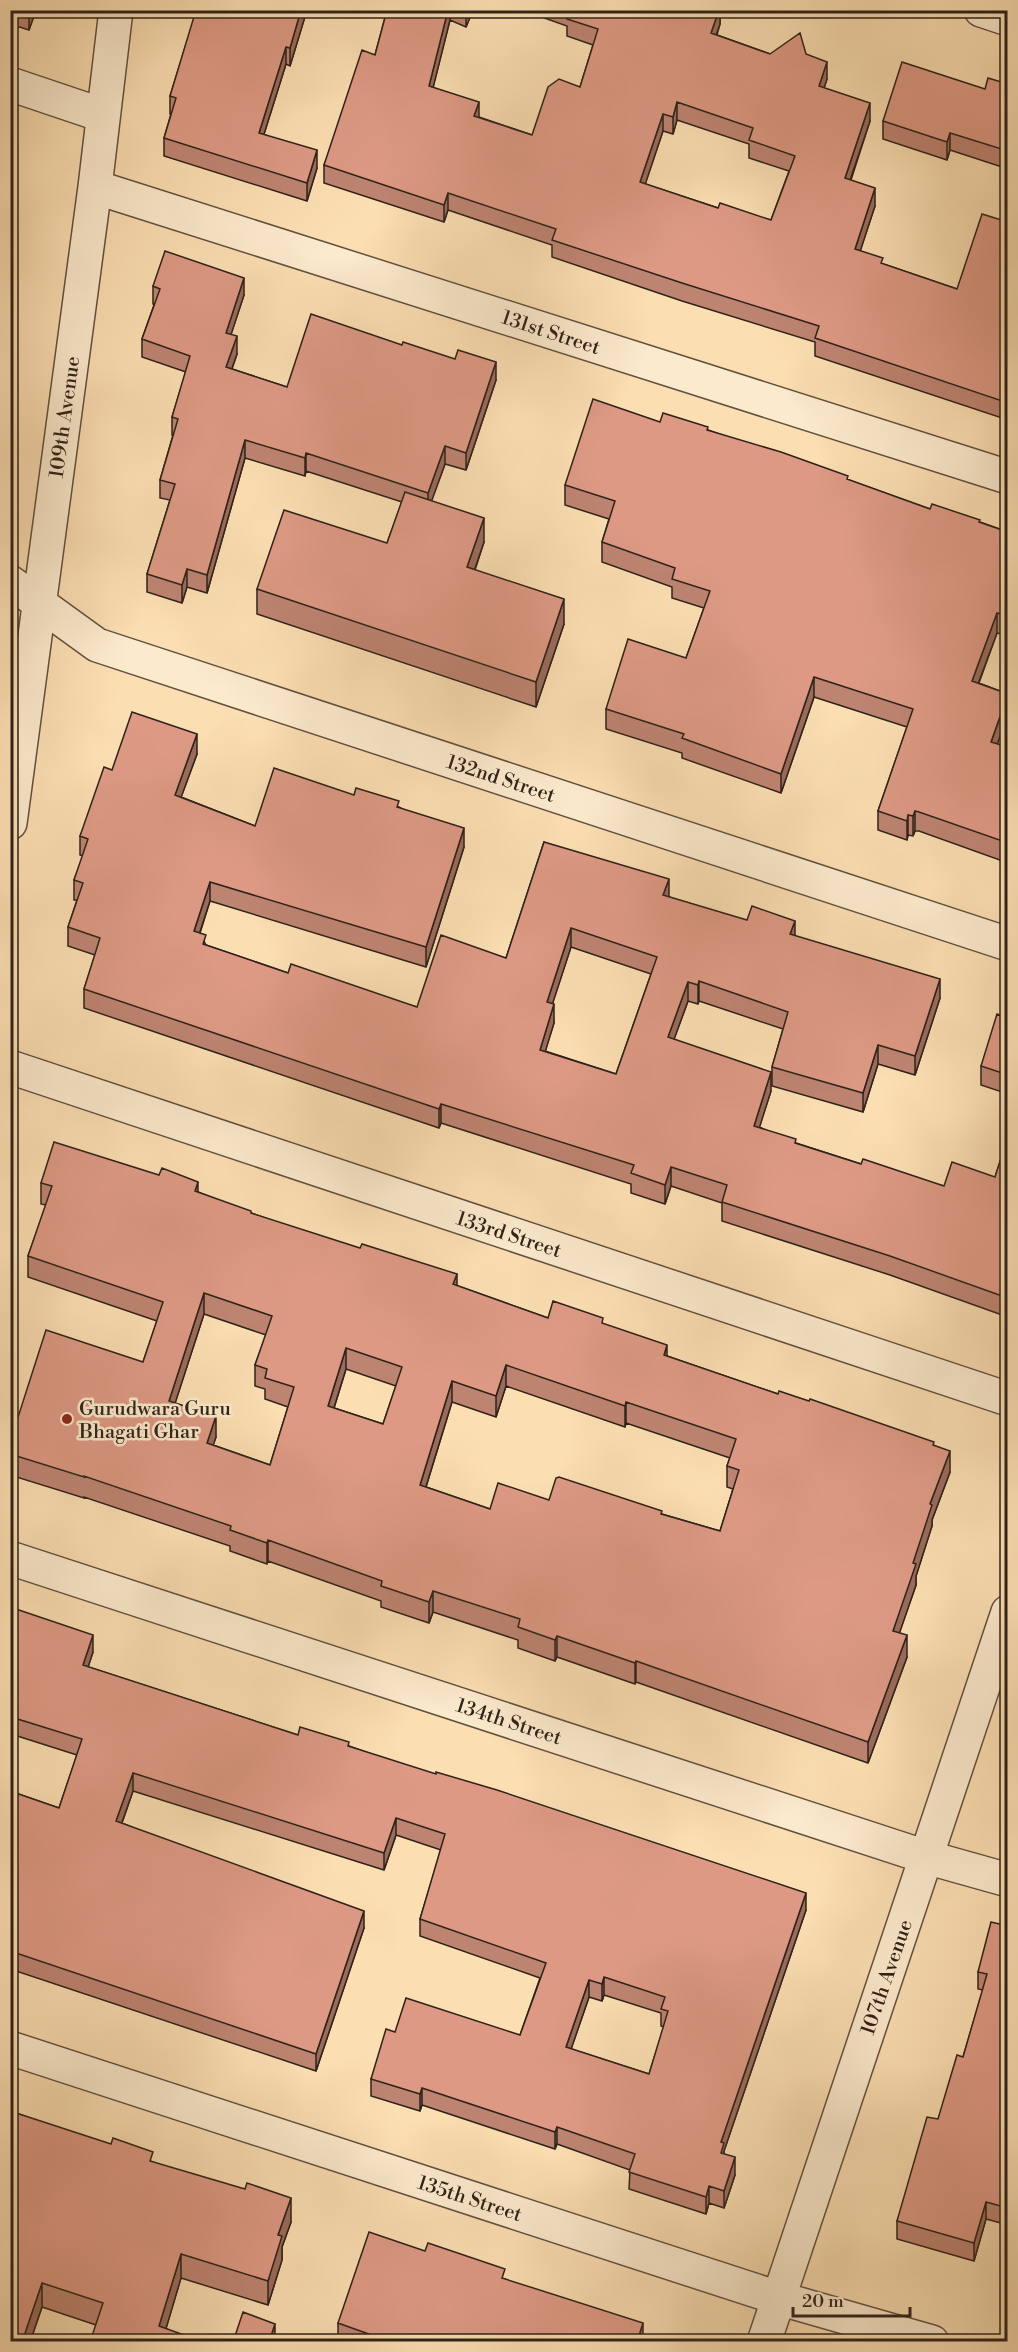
<svg xmlns="http://www.w3.org/2000/svg" width="1018" height="2352" font-family="'Libre Bodoni',serif">
	<rect width="100%" height="100%" fill="#fbdeb2"/>
	<filter id="stains"><feTurbulence type="fractalNoise" baseFrequency=".00333" numOctaves="4"/><feColorMatrix values="0 0 0 0 .2 0 0 0 0 .09 0 0 0 0 .02 0 0 0 .5 -.17"/></filter>
	<radialGradient id="worn" r=".72"><stop offset=".6" stop-color="#630" stop-opacity="0"/><stop offset="1" stop-color="#630" stop-opacity=".3"/></radialGradient>
	<g fill="none" stroke-linecap="round" stroke-linejoin="round">
		<defs>
			<path id="minor" d="M981,10L1008,19
				M10,84L102,115
				M95,187L1008,477
				M10,582L97,645L1008,944
				M10,823L95,187L116,10
				M10,1067L1008,1399
				M10,1558L926,1857L1008,1880
				M10,2048L778,2298L932,2342
				M764,2342L1008,1612"/>
		</defs>
		<use href="#minor" stroke="#61513f" stroke-width="36"/>
		<use href="#minor" stroke="#fceacd" stroke-width="33"/>
	</g>
	<path fill="#be8472" stroke="#2e2219" stroke-width="1.5" fill-rule="evenodd" d="M10,10H36L29,30L10,24Z
		M195,10H307L290,66L286,64L264,134L317,168L307,201L164,156V138L171,114H170V96L195,16Z
		M387,10H473L466,27L450,20L433,87L479,117L532,135L580,87L593,45L567,36V26L522,10H720V24L717,35L770,54H806L827,79L824,88L870,121L851,180L875,206L860,251L883,264L957,289L1008,222V420L815,356V342L682,301L552,257V245L448,210L444,222L324,183V165L375,55ZM677,120L749,144V158L789,171L771,220L718,208L645,184L663,131L673,134Z
		M1008,84V169L950,150L947,160L883,139V121L985,89Z
		M153,286L244,295L231,334L237,354L232,369L287,387L496,380L466,470L445,464L431,501L484,542L475,570L564,624L536,707L257,614V589L387,543L402,502L306,471L305,476L245,458L207,593L187,587L182,603L147,592V574L170,500L160,498V480L173,435H172V417L186,372L142,357V339L154,305L153,304Z
		M660,422L708,430L930,509L980,522L1008,532V636L997,633L979,683L1008,694V715L997,744L1008,747V863L919,831H915L913,836L908,835L907,840L878,830V811L907,727L814,697L781,793L682,758V753L606,729V709L686,658L704,608L672,598V587L602,562V542L609,519L565,505V485Z
		M197,754L181,797L255,826L354,795L399,807L464,847L426,967L210,901L200,933L206,945L288,973L417,1007L506,958L544,842L669,897L795,936L940,998L915,1075L878,1064L863,1112L772,1086V1067L783,1029L699,1001L698,1004L688,1001L674,1039L771,1091L759,1127L796,1143L861,1164L944,1186L995,1177L1008,1137V1310L1005,1316L890,1275L722,1221V1203L671,1186L665,1204L631,1193V1184L441,1123L439,1128L84,1008V989L95,955L68,946V927L77,900H74V880L83,856L80,855V836L112,770ZM571,947L651,974L616,1074L545,1051L554,1023L552,1004Z
		M1008,1018V1094L981,1085V1066Z
		M41,1183L198,1192L251,1213L548,1318L603,1324L667,1356L778,1394L934,1445L950,1472L932,1520V1526L916,1576V1585L899,1633L907,1657L868,1763L636,1682L635,1684L557,1657L555,1661L518,1648V1640L433,1612L429,1623L381,1607V1601L268,1561L267,1564L230,1551V1546L84,1497V1498L10,1475V1442L143,1362L157,1321L28,1277V1256L46,1205L41,1204ZM204,1314L266,1335L255,1365V1386L265,1389V1399L288,1407L270,1465L213,1445L216,1437L175,1403ZM346,1369L396,1386L383,1424L334,1408ZM506,1386L625,1427L626,1423L730,1458L727,1466V1487L733,1489L720,1531L662,1514L549,1500L490,1509L426,1487L452,1402L496,1417Z
		M10,1607L93,1652L88,1667L298,1735L349,1746L806,1910L724,2151V2154L735,2175L724,2208L709,2203L706,2214L629,2189L630,2170L557,2144L555,2149L422,2105L420,2111L371,2096V2079L395,2032L520,2035L540,1978L420,1936V1919L441,1850L396,1835L384,1870L133,1791L122,1823L364,1928L316,2071L10,1969V1791L59,1808L77,1755L11,1734L10,1737ZM604,1995L661,2013V2026L664,2027L649,2074L571,2049L589,1997L602,2001Z
		M1008,1926V2225L986,2219L974,2261L897,2239V2221L963,2057L983,1990L978,1989V1972Z
		M10,2111L153,2162L291,2222L282,2247V2260L268,2305L181,2278L166,2328L184,2342L96,2325L42,2307L30,2342H10Z
		M505,2279L643,2342H338V2323Z"/>
	<path fill="#9b6b5c" stroke="#2e2219" stroke-width="1.5" d="M30,10H36L29,30V14Z
		M301,10H307L290,66V48Z
		M448,10H450V20L429,104V86Z
		M466,10H473L466,27Z
		M719,10H720V24L711,50V33Z
		M286,47V64L259,150V133Z
		M827,62V79L819,104V86Z
		M479,102V120L474,116Z
		M677,102V120L673,134V117Z
		M870,103V121L845,195V178Z
		M663,114V131L640,200V182Z
		M950,133V150L947,160V142Z
		M16,137V155L10,172V155Z
		M317,150V168L307,201V183Z
		M875,188V206L855,267V249Z
		M448,193V210L444,222V205Z
		M244,278V295L226,350V333Z
		M237,336V354L226,385V367Z
		M496,362V380L466,470V453Z
		M245,440V458L207,593V575Z
		M445,446V464L428,511V493Z
		M306,453V471L305,476V458Z
		M484,518V542L467,592V567Z
		M187,569V587L182,603V585Z
		M564,599V624L536,707V682Z
		M997,613V633L972,700V681Z
		M814,677V697L781,793V774Z
		M1008,696V715L991,761V742Z
		M197,734V754L175,814V795Z
		M915,811V831L913,836V816Z
		M908,815V835L907,840V821Z
		M464,828V847L426,967V947Z
		M669,879V898L663,895Z
		M210,882V901L194,950V931Z
		M795,921V940L790,934Z
		M571,928V947L547,1021V1002Z
		M940,979V998L915,1075V1056Z
		M699,981V1001L698,1004V985Z
		M688,982V1001L668,1056V1037Z
		M554,1004V1023L540,1069V1050Z
		M878,1045V1064L863,1112V1093Z
		M771,1072V1091L754,1145V1126Z
		M441,1104V1123L439,1128V1109Z
		M671,1167V1186L665,1204V1185Z
		M198,1182V1203L195,1191Z
		M457,1274V1295L453,1284Z
		M1008,1291V1310L1005,1316V1297Z
		M204,1293V1314L169,1422V1401Z
		M667,1345V1366L664,1355Z
		M346,1348V1369L328,1427V1406Z
		M506,1365V1386L496,1417V1396Z
		M452,1381V1402L420,1506V1485Z
		M626,1402V1423L625,1427V1406Z
		M216,1416V1437L207,1464V1443Z
		M950,1451V1472L932,1520V1526L916,1576V1585L893,1652V1631L930,1504Z
		M268,1540V1561L267,1564V1543Z
		M433,1591V1612L429,1623V1602Z
		M93,1635V1652L83,1682V1665Z
		M907,1635V1657L868,1763V1742Z
		M557,1636V1657L555,1661V1640Z
		M636,1661V1682L635,1684V1663Z
		M11,1717V1734L10,1737V1720Z
		M133,1773V1791L116,1839V1821Z
		M396,1818V1835L384,1870V1853Z
		M806,1893V1910L724,2151V2161L721,2170V2142Z
		M364,1911V1928L316,2071V2054Z
		M604,1977V1995L602,2001V1984Z
		M589,1980V1997L566,2064V2047Z
		M422,2088V2105L420,2111V2094Z
		M557,2127V2144L555,2149V2132Z
		M735,2157V2175L724,2208V2191Z
		M709,2186V2203L706,2214V2197Z
		M291,2198V2222L282,2247V2260L268,2305V2281L278,2235Z
		M986,2202V2219L974,2261V2243Z
		M181,2254V2278L162,2342L159,2326Z
		M42,2283V2307L30,2342H22Z
		M643,2323V2342H637Z
		M275,2324V2333L272,2342H269Z"/>
	<path fill="#dd9984" stroke="#2e2219" stroke-width="1.5" fill-rule="evenodd" d="M20,10H30L29,14Z
		M196,10H301L290,48L286,47L259,133L317,150L307,183L164,138L176,98L170,96Z
		M387,10H448L429,86L479,102L474,116L532,135L548,87L559,79L580,87L598,29L567,19L570,10H719L711,33L770,54L800,33L806,54L827,62L819,86L870,103L845,178L875,188L855,249L883,258L881,263L957,289L982,214L1008,222V403L815,338L819,326L682,283L552,240L556,229L448,193L444,205L324,165L362,50L375,55ZM677,102L753,128L749,140L795,156L771,220L720,203L718,208L640,182L663,114L673,117Z
		M902,62L985,89L988,78L1008,84V151L950,133L947,142L883,121Z
		M10,135L16,137L10,155Z
		M165,251L244,278L226,333L237,336L226,367L287,387L311,314L402,345L403,342L455,359L458,350L496,362L466,453L445,446L428,493L306,453L305,458L245,440L207,575L187,569L182,585L147,574L175,484L160,480L178,419L172,417L190,356L142,339L160,289L153,286Z
		M593,399L660,422L663,413L708,427L707,430L781,452L848,476L847,479L930,509L932,504L980,520L979,522L1008,532V616L997,613L972,681L1008,694L991,742L1008,747V843L919,812L915,811L913,816L908,815L907,821L878,811L913,709L814,677L781,774L682,738L684,734L606,709L628,639L686,658L710,591L672,579L675,568L602,542L615,501L565,485Z
		M405,492L484,518L467,567L564,599L536,682L257,589L284,510L387,543Z
		M132,712L197,734L175,795L255,826L274,768L354,795L356,788L399,801L397,807L464,828L426,947L210,882L194,931L206,935L203,944L288,973L291,964L417,1007L441,935L506,958L544,842L669,879L663,895L747,920L752,906L795,921L790,934L940,979L915,1056L878,1045L863,1093L772,1067L788,1012L699,981L698,985L688,982L668,1037L771,1072L754,1126L796,1139L795,1143L861,1164L863,1159L944,1186L952,1162L995,1177L1008,1137V1291L1005,1297L890,1256L722,1202L727,1185L671,1167L665,1185L631,1173L634,1165L441,1104L439,1109L84,989L100,938L68,927L83,883L74,880L88,839L80,836L104,767L112,770ZM571,928L657,957L616,1074L540,1050L554,1004L547,1002Z
		M997,1014L1008,1018V1075L981,1066Z
		M54,1142L159,1175L162,1168L198,1182L195,1191L251,1211V1213L360,1248L362,1244L457,1274L453,1284L548,1318L553,1301L603,1318L602,1323L667,1345L664,1355L778,1394L779,1391L809,1401L810,1399L934,1442L933,1445L950,1451L930,1504L932,1505L913,1563L916,1564L893,1631L907,1635L868,1742L636,1661L635,1663L557,1636L555,1640L518,1627L520,1619L433,1591L429,1602L381,1586L382,1581L268,1540L267,1543L230,1530L231,1526L84,1476V1477L10,1454V1442L46,1330L143,1362L163,1302L28,1256L52,1186L41,1183ZM204,1293L272,1316L255,1365L267,1369L265,1378L294,1387L270,1465L207,1443L216,1416L169,1401ZM346,1348L402,1367L383,1424L328,1406ZM506,1365L625,1406L626,1402L736,1439L727,1466L739,1470L720,1531L661,1514L662,1511L559,1477L556,1478L549,1500L498,1483L490,1509L420,1485L452,1381L496,1396Z
		M10,1607L93,1635L83,1665L298,1735L300,1727L349,1742L348,1746L436,1774V1772L497,1790L806,1893L721,2142L724,2143L721,2153L735,2157L724,2191L709,2186L706,2197L629,2172L635,2154L557,2127L555,2132L422,2088L420,2094L371,2079L386,2029L395,2032L406,1998L520,2035L546,1963L420,1919L445,1834L396,1818L384,1853L133,1773L116,1821L364,1911L316,2054L10,1951V1791L59,1808L82,1739L11,1717L10,1720ZM604,1977L665,1997L661,2009L668,2011L649,2074L566,2047L589,1980L602,1984Z
		M991,1922L1008,1926V2208L986,2202L974,2243L897,2221L927,2117L938,2119L957,2055L963,2057L987,1974L978,1972Z
		M10,2111L111,2144L113,2138L153,2152L150,2161L245,2189L247,2183L291,2198L278,2235L282,2236L268,2281L181,2254L159,2326L184,2335L182,2342H90L103,2303L42,2283L22,2342H10Z
		M369,2232L425,2251L428,2243L505,2269L502,2278L643,2323L637,2342H375L377,2337L338,2323Z
		M243,2312L275,2324L269,2342H233Z"/>
	<circle fill="#8f2418" stroke="#fceacd" stroke-width="2" cx="67" cy="1419" r="6"/>
	<g text-anchor="middle" stroke-width="5" stroke-linejoin="round" paint-order="stroke">
		<g font-size="20" fill="#2e2219" stroke="#fceacd">
			<text transform="translate(551 332) rotate(18)" y="7">131st Street</text>
			<text transform="translate(64 417) rotate(-82)" y="7">109th Avenue</text>
			<text transform="translate(501 778) rotate(18)" y="7">132nd Street</text>
			<text transform="translate(509 1234) rotate(18)" y="7">133rd Street</text>
			<text transform="translate(509 1721) rotate(18)" y="7">134th Street</text>
			<text transform="translate(886 1977) rotate(-71)" y="7">107th Avenue</text>
			<text transform="translate(470 2198) rotate(18)" y="7">135th Street</text>
		</g>
		<g font-size="20" fill="#2e2219" stroke="#fceacd" text-anchor="start">
			<text x="79" y="1415">Gurudwara Guru<tspan x="79" dy="23">Bhagati Ghar</tspan></text>
		</g>
	</g>
	<rect width="1018" height="2352" fill="none" stroke="#fbdeb2" stroke-width="36"/>
	<rect x="12" y="12" width="994" height="2328" fill="none" stroke="#2e2219" stroke-width="3"/>
	<rect x="18" y="18" width="982" height="2316" fill="none" stroke="#2e2219" stroke-width="1.5"/>
	<path d="M793 2307v9h117v-9" fill="none" stroke="#2e2219" stroke-width="3"/>
	<text x="802" y="2307" font-size="18" fill="#2e2219" stroke="#fceacd" stroke-width="4.5" paint-order="stroke">20 m</text>
	<rect width="100%" height="100%" filter="url(#stains)"/>
	<rect width="100%" height="100%" fill="url(#worn)"/>
</svg>
